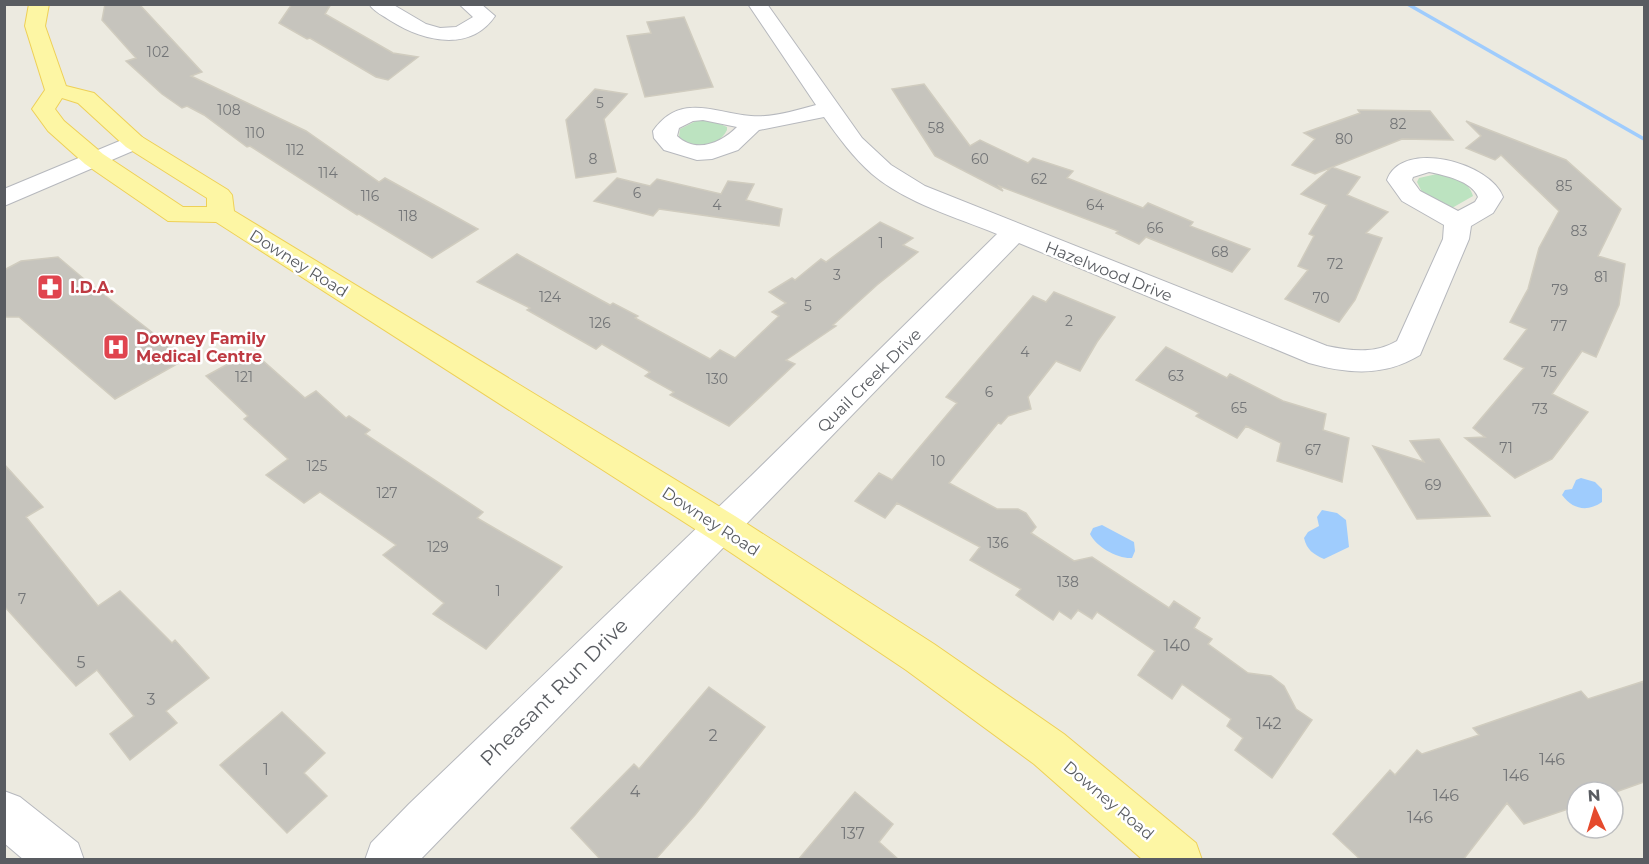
<svg xmlns="http://www.w3.org/2000/svg" width="1649" height="864" font-family="Montserrat,sans-serif">
	<rect width="100%" height="100%" fill="#eceae0"/>
	<path fill="#bce3c0" d="M698,120L713,121L727,127V130C719,147 693,151 679,137L680,129Z
		M1437,174C1451,176 1469,180 1473,196L1452,208L1422,192L1417,182L1419,178Z"/>
	<path fill="#9fccfd" d="M1581,478L1595,482L1602,489V502C1588,512 1573,510 1562,495L1565,490L1572,489L1576,480Z
		M1322,510L1337,513L1346,520L1349,547L1324,559C1313,554 1307,550 1304,538L1308,532L1319,526L1317,517Z
		M1102,525L1134,542L1135,551L1132,558C1118,559 1096,547 1090,534L1093,528Z"/>
	<g fill="none" stroke-linecap="round" stroke-linejoin="round">
		<path fill="#9fccfd" fill-rule="evenodd" d="M1404,4H1411L1644,137V141Z"/>
	</g>
	<path fill="#c6c4bd" stroke="#d0ccbf" stroke-width="1.5" d="M105,4H139L202,72L191,76L306,131L379,182L385,178L478,229L432,258L359,214L357,215L250,146L247,147L204,115L187,106L182,108L162,94L126,61L136,58L102,20Z
		M292,4H331L325,14L393,53L418,57L388,80L376,77L310,38L307,39L279,23Z
		M684,17L713,87L645,97L627,36L651,33L647,22Z
		M924,84L970,146L980,140L1028,163L1033,158L1073,171L1067,178L1143,208L1148,203L1193,222L1190,226L1250,249L1232,272L1146,237L1139,244L1116,233L1118,231L999,186L1003,191L935,156L892,89Z
		M595,89L627,94L604,119L616,172L576,178L566,120Z
		M1358,110L1430,111L1453,140L1402,139L1315,174L1292,165L1315,139L1304,133L1360,113Z
		M1466,121L1566,160L1621,209L1598,256L1625,264L1619,305L1596,357L1582,351L1552,394L1588,412L1552,459L1515,478L1465,438L1485,437L1473,428L1524,368L1504,359L1527,329L1510,322L1528,289L1539,248L1559,211L1501,155L1495,160L1466,148L1481,136Z
		M1332,167L1360,177L1347,195L1388,212L1366,233L1382,238L1355,300L1339,322L1285,299L1308,270L1298,266L1314,236L1309,234L1327,205L1301,194Z
		M617,178L650,186L657,179L721,194L728,181L754,184L746,200L782,209L779,226L659,209L653,216L594,201Z
		M880,222L913,238L903,245L918,252L877,285L833,325L836,326L786,360L795,364L729,426L670,395L674,392L645,376L650,372L602,344L596,349L527,310L530,308L477,282L517,254L610,305L613,303L638,316L635,318L710,359L720,350L735,358L779,316L772,312L786,303L769,292L792,278L795,280L821,259L826,262Z
		M58,257L84,279L186,359L115,399L19,317H4V270L21,261Z
		M1054,292L1115,317L1097,342L1080,371L1056,361L1028,397L1031,409L1008,416L1001,424L998,423L949,483L997,509H1018L1026,513L1036,527L1031,533L1074,561L1092,557L1169,608L1174,601L1200,618L1194,628L1212,639L1208,644L1248,673L1271,676L1284,686L1296,709L1312,720L1272,778L1235,750L1243,738L1227,726L1231,719L1182,684L1172,699L1138,675L1155,651L1097,612L1092,619L1078,610L1071,619L1059,611L1053,620L1016,595L1021,589L970,560L980,547L897,503L885,518L855,501L879,473L892,480L957,403L946,397L1015,317L1033,296L1046,302Z
		M1166,347L1227,378L1230,374L1283,401L1326,414L1323,430L1349,438L1342,482L1277,461L1281,443L1246,426L1237,438L1196,416L1199,413L1136,380Z
		M252,351L305,398L316,391L346,418L349,416L370,430L365,434L483,512L477,518L562,567L486,649L433,614L444,603L383,555L396,545L320,492L304,503L266,475L288,459L244,419L248,416L206,376Z
		M1439,439L1490,516L1417,519L1373,446L1424,462L1410,441Z
		M4,464L43,507L26,517L98,606L120,591L172,643L175,640L209,678L166,711L177,723L130,760L110,734L134,716L97,670L76,686L4,606Z
		M1644,681V782L1613,793L1577,792V806L1524,824L1507,803L1463,860H1361L1333,834L1390,770L1395,775L1417,750L1422,754L1479,735L1473,728L1581,691L1588,699Z
		M709,687L765,727L695,815L655,860H601L571,828L634,764L639,769Z
		M282,712L325,753L304,773L327,796L287,833L220,765Z
		M855,792L893,824L879,842L899,860H798Z"/>
	<g fill="none" stroke-linecap="round" stroke-linejoin="round">
		<defs>
			<path id="minor" d="M369,4H392L426,24L440,28L456,27L473,17L459,4H481L495,16C470,53 423,41 391,21C384,16 374,12 369,4Z
				M748,4H767L862,138L891,165L925,186L1327,346C1351,351 1375,354 1397,341L1443,239L1444,225L1402,201L1387,180C1402,138 1491,163 1503,197L1493,213L1471,226L1469,239L1420,355C1384,377 1348,374 1309,363L1019,243L420,860H365L371,843L409,804L751,476L997,234C956,217 906,203 872,174C853,157 839,138 824,117L759,130L738,150L712,159L697,160L664,150L654,138L653,131C680,92 715,113 751,116C773,118 796,110 816,105ZM703,120L737,127C721,143 696,154 677,136L679,128L693,121ZM1429,172C1444,175 1472,181 1478,197L1475,202L1458,211L1420,191L1412,180L1413,177Z
				M134,135L142,137L146,142L142,147L4,206V189Z
				M4,791L20,797L78,843L84,860H24L4,843Z"/>
			<path id="major" d="M29,4H49L45,26L66,86L94,93L142,137L228,190L232,195L234,211L735,516L934,644L1064,734L1196,843L1202,860H1143L1034,764L906,670L709,538L216,222L168,221L85,164L48,131L32,109L45,90L25,26ZM62,98L78,103L126,147L207,198V207H183L103,154L64,121L55,109Z"/>
		</defs>
		<use href="#minor" stroke="#b6b8bd" stroke-width="2"/>
		<use href="#major" stroke="#eed057" stroke-width="2"/>
		<use href="#minor" fill="#fff" fill-rule="evenodd"/>
		<use href="#major" fill="#fdf6a4" fill-rule="evenodd"/>
	</g>
	<defs>
		<symbol id="pharmacy-square" viewBox="-11 -11 22 22"><rect x="-9" y="-9" width="18" height="18" rx="4" fill="#e0444e" stroke="#fff"/><path d="M-2-6h4v4h4v4h-4v4h-4v-4h-4v-4h4Z" fill="#fff"/></symbol>
		<symbol id="hospital-square" viewBox="-11 -11 22 22"><rect x="-9" y="-9" width="18" height="18" rx="4" fill="#e0444e" stroke="#fff"/><path d="M-5-5h3v3.5h4V-5h3V5h-3V1.5h-4V5h-3Z" fill="#fff"/></symbol>
	</defs>
	<g fill-rule="evenodd">
		<use href="#pharmacy-square" x="35" y="272" width="30" height="30"/>
		<use href="#hospital-square" x="101" y="332" width="30" height="30"/>
	</g>
	<g text-anchor="middle" stroke-width="5" stroke-linejoin="round" paint-order="stroke">
		<g font-size="14" fill="#747678">
			<text x="158" y="57">102</text>
			<text x="600" y="108">5</text>
			<text x="229" y="115">108</text>
			<text x="1398" y="129">82</text>
			<text x="936" y="133">58</text>
			<text x="255" y="138">110</text>
			<text x="1344" y="144">80</text>
			<text x="295" y="155">112</text>
			<text x="593" y="164">8</text>
			<text x="980" y="164">60</text>
			<text x="328" y="178">114</text>
			<text x="1039" y="184">62</text>
			<text x="1564" y="191">85</text>
			<text x="637" y="198">6</text>
			<text x="370" y="201">116</text>
			<text x="717" y="210">4</text>
			<text x="1095" y="210">64</text>
			<text x="408" y="221">118</text>
			<text x="1155" y="233">66</text>
			<text x="1579" y="236">83</text>
			<text x="881" y="248">1</text>
			<text x="1220" y="257">68</text>
			<text x="1335" y="269">72</text>
			<text x="837" y="280">3</text>
			<text x="1601" y="282">81</text>
			<text x="1560" y="295">79</text>
			<text x="550" y="302">124</text>
			<text x="1321" y="303">70</text>
			<text x="808" y="311">5</text>
			<text x="1069" y="326">2</text>
			<text x="600" y="328">126</text>
			<text x="1559" y="331">77</text>
			<text x="1025" y="357">4</text>
			<text x="1549" y="377">75</text>
			<text x="1176" y="381">63</text>
			<text x="244" y="382">121</text>
			<text x="717" y="384">130</text>
			<text x="989" y="397">6</text>
			<text x="1239" y="413">65</text>
			<text x="1540" y="414">73</text>
			<text x="1506" y="453">71</text>
			<text x="1313" y="455">67</text>
			<text x="938" y="466">10</text>
			<text x="317" y="471">125</text>
			<text x="1433" y="490">69</text>
			<text x="387" y="498">127</text>
			<text x="998" y="548">136</text>
			<text x="438" y="552">129</text>
			<text x="1068" y="587">138</text>
			<text x="498" y="596">1</text>
			<text x="22" y="604">7</text>
		</g>
		<g font-size="16" fill="#595c61" stroke="#fff">
			<text transform="translate(299 263) rotate(32)" y="6">Downey Road</text>
			<text transform="translate(1109 271) rotate(22)" y="6">Hazelwood Drive</text>
			<text transform="translate(869 380) rotate(-45)" y="6">Quail Creek Drive</text>
			<text transform="translate(711 521) rotate(33)" y="6">Downey Road</text>
			<text transform="translate(1109 800) rotate(40)" y="6">Downey Road</text>
		</g>
		<g font-size="16" font-weight="bold" fill="#be3a42" stroke="#fff" text-anchor="start">
			<text x="70" y="293">I.D.A.</text>
			<text x="136" y="344">Downey Family<tspan x="136" dy="18">Medical Centre</tspan></text>
		</g>
		<g font-size="16" fill="#747678">
			<text x="1177" y="651">140</text>
			<text x="81" y="668">5</text>
			<text x="151" y="705">3</text>
			<text x="1269" y="729">142</text>
			<text x="713" y="741">2</text>
			<text x="1552" y="765">146</text>
			<text x="266" y="775">1</text>
			<text x="1516" y="781">146</text>
			<text x="635" y="797">4</text>
			<text x="1446" y="801">146</text>
			<text x="1420" y="823">146</text>
			<text x="853" y="839">137</text>
		</g>
		<g font-size="20" fill="#595c61" stroke="#fff">
			<text transform="translate(554 692) rotate(-45)" y="7">Pheasant Run Drive</text>
		</g>
	</g>
	<rect width="1649" height="864" fill="none" stroke="#595c61" stroke-width="12"/>
	<g transform="translate(1595 810) rotate(356)"><circle r="28" fill="#ffffff" stroke="#bdbec0" stroke-width="1.5"/>
	<path d="M0-4.5L10 22L0 15L-10 22Z" fill="#e54a2d"/>
	<text y="-9" font-size="16" font-weight="bold" text-anchor="middle" fill="#595c61">N</text>
	</g>
</svg>
